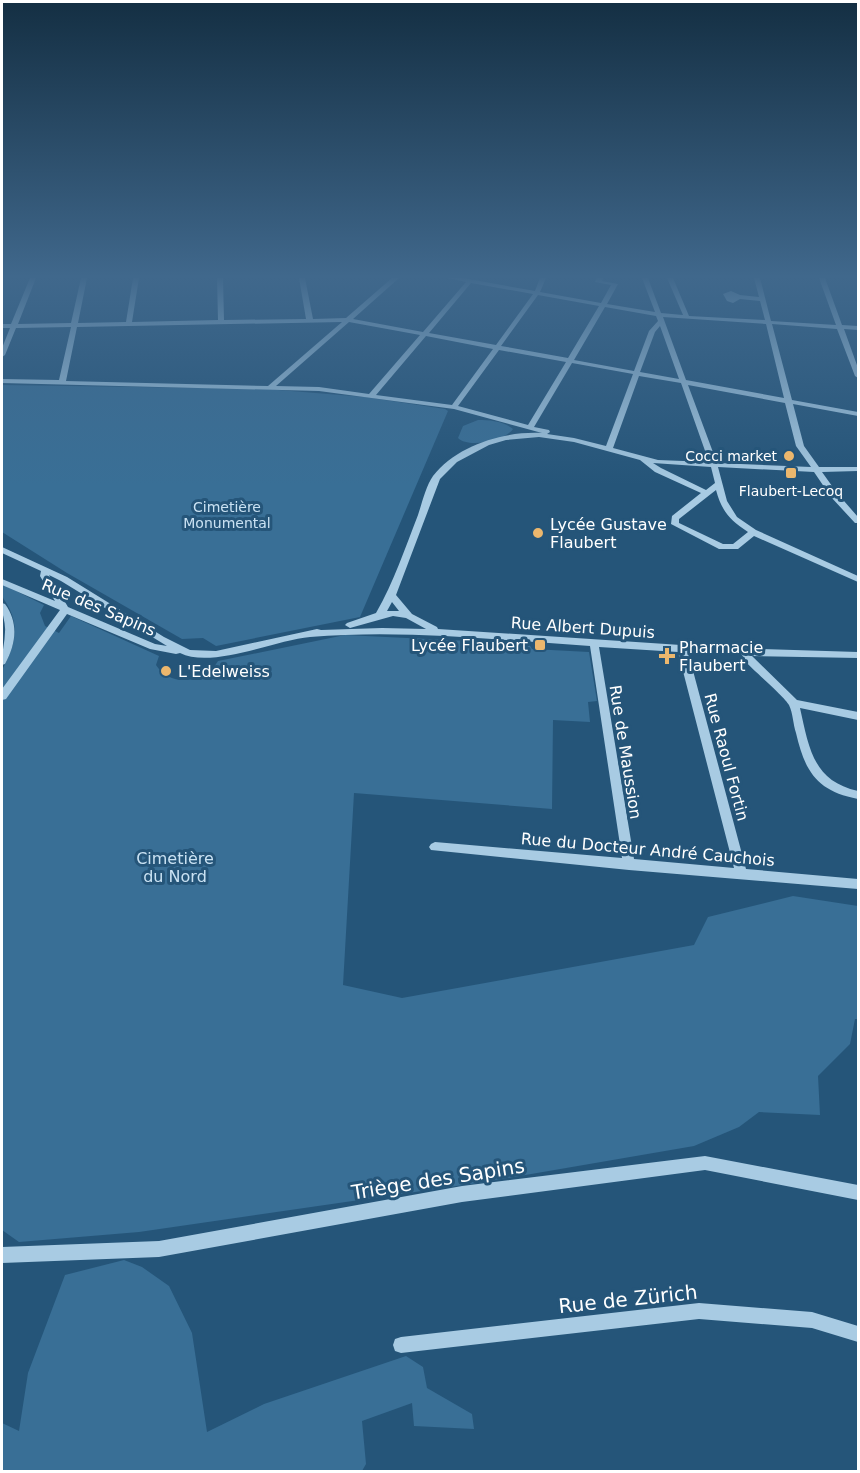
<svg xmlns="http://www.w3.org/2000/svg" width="860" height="1473" font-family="'DejaVu Sans',sans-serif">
	<rect width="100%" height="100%" fill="#255579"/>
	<path fill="#396f96" d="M2,385L266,389L365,397L445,409L448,411L360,617L216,646L203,638L182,639L67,573L2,532Z
		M478,420C490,420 503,421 513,429C506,440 469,449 458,438L463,426Z
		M2,584L44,605L40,613L45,626L59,633L71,616L159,656L156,665C170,688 206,683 218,661L345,635L529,644L532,649L589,652L597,701L588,702L590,722L553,720L552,809L354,793L343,985L402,998L694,945L708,917L793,896L858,906V1019H855L850,1044L818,1076L820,1115L759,1112L739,1127L694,1146L484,1182L139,1232L19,1242L2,1230V670C12,652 20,631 10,610C4,596 2,603 2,584Z
		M124,1260L142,1267L169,1286L192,1333L207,1432L264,1404L406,1356L423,1367L427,1388L472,1414L474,1429L414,1426L412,1403L362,1421L366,1464L362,1471H2V1423L19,1431L28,1373L65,1275Z"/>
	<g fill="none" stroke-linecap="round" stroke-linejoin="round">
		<path fill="#a8cbe3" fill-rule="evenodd" d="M30,278H36L18,324L71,323L81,278H87L78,323L126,322L133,278H139L132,322L218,320L217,278H223L224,320L306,319L299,278H305L313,319L346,318L392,278H399L353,319L423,332L466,282L448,278H463L535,291L540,278H546L540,292L601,303L611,285L595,282L597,278H603L602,281L618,284L607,304L655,312L642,278H648L661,313L683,315L667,278H673L689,316L765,320L760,301L740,299L733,303L727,301L723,294L731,291L740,295L759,297L754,278H760L771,321L836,325L819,278H825L842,325L858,326V330L844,329L858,368V378L855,376L837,329L772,324L792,400L858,412V416L793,404L804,446L819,467H858V471L822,472L837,493L858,517V523H855L831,497L814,472L718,467L727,501L737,517L756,530L858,576V582L754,536L738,549H719L671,524L672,516L701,493L655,472L640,460L574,442L539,437L506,440L489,445L457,462L440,479L396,595L412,614L437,627L438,629L726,648L858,652V658L752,656L797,700L858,712V720L800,708C809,748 813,781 858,791V799C817,791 805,772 796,733C793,724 793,713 789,705C785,697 754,671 746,662L742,655L688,652L746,869L858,879V889L629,870L431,850L429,847L431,844L435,842L622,858L590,646C497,640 403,629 310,637C275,640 212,669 180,653L176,654L150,649L67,614L6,699L2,700V689L60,610L2,585V579L55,601L40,576L41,571L2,553V547L67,577L164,637L190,650L216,651L317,629L321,630L382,628L426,629L406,618L393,616L350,628L345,625L347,623L376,613C394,582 405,548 418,515C422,503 426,486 433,476C457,445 504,431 542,433L454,409L319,391L2,383V379L59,380L71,327L16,328L5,355L2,357V348L10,328H2V324H11ZM471,283L533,294L496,345L429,333ZM538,295L599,306L568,358L501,346ZM605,307L656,316L658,321L649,331L634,371L574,360ZM663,317L766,324L784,398L686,380ZM342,322L268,386L66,381L77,327ZM349,322L420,335L369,394L319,387L276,386ZM660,326L679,379L640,372L655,332ZM426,336L493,349L452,405L376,395ZM499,350L566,362L528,425L458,406ZM572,363L633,374L606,446L574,438L547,434L550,432L549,430L534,427ZM639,376L681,383L709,462L658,460L613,448ZM688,385L785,403L796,446L811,467L717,463ZM653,463L711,467L715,483L706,490L661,468ZM716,490C722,512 730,520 748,532L733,544H723L679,523V519ZM49,575L61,581L167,646L155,644L68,607ZM392,602L399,611H387ZM599,647L678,652L734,868L634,859Z
			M2,603L5,604C19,623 16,644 5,664L2,665C1,654 5,643 5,632C6,622 1,613 2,603Z
			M705,1156L858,1185V1200L705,1170L462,1202L159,1257L2,1263V1247L159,1241L462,1186Z
			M699,1303L812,1312L858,1326V1342L812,1328L699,1319L401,1353L395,1351L393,1345L395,1339L401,1337Z"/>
	</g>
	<linearGradient id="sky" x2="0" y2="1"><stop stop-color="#142f43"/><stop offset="0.57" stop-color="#40688c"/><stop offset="1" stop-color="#40688c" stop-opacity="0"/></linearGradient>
	<rect width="860" height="485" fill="url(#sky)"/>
	<g fill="#ecb76d" stroke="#255579" stroke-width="2">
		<circle cx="789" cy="456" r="6"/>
		<rect x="785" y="467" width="12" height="12" rx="3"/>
		<circle cx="538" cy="533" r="6"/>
		<rect x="534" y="639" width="12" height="12" rx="3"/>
		<path d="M664 647h6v6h6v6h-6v6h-6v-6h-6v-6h6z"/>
		<circle cx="166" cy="671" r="6"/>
	</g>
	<g text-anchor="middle" stroke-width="6" stroke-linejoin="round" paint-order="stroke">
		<g font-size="14" fill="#fff" stroke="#255579" text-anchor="end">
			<text x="777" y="461">Cocci market</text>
			<text x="791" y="496" text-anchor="middle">Flaubert-Lecoq</text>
		</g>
		<g font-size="14" fill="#cae2f3" stroke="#255579">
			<text x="227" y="512">Cimetière<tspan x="227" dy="16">Monumental</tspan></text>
		</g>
		<g font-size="16" fill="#fff" stroke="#255579" text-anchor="start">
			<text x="550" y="530">Lycée Gustave<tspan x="550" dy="18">Flaubert</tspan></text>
			<text x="528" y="651" text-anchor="end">Lycée Flaubert</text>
			<text x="679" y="653">Pharmacie<tspan x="679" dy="18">Flaubert</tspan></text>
			<text x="178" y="677">L'Edelweiss</text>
		</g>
		<g font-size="16" fill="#fff" stroke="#255579">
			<text transform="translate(99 607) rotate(23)" y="6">Rue des Sapins</text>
			<text transform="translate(583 627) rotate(4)" y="6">Rue Albert Dupuis</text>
			<text transform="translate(626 752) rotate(81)" y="6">Rue de Maussion</text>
			<text transform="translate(727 757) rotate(75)" y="6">Rue Raoul Fortin</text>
			<text transform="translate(648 849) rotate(5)" y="6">Rue du Docteur André Cauchois</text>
		</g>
		<g font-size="16" fill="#cae2f3" stroke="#255579">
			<text x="175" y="864">Cimetière<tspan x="175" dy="18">du Nord</tspan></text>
		</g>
		<g font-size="20" fill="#fff" stroke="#255579">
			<text transform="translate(438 1179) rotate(-9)" y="7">Triège des Sapins</text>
			<text transform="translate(628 1299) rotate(-6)" y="7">Rue de Zürich</text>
		</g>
	</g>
	<rect width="860" height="1473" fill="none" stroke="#ffffff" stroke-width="6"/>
</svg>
